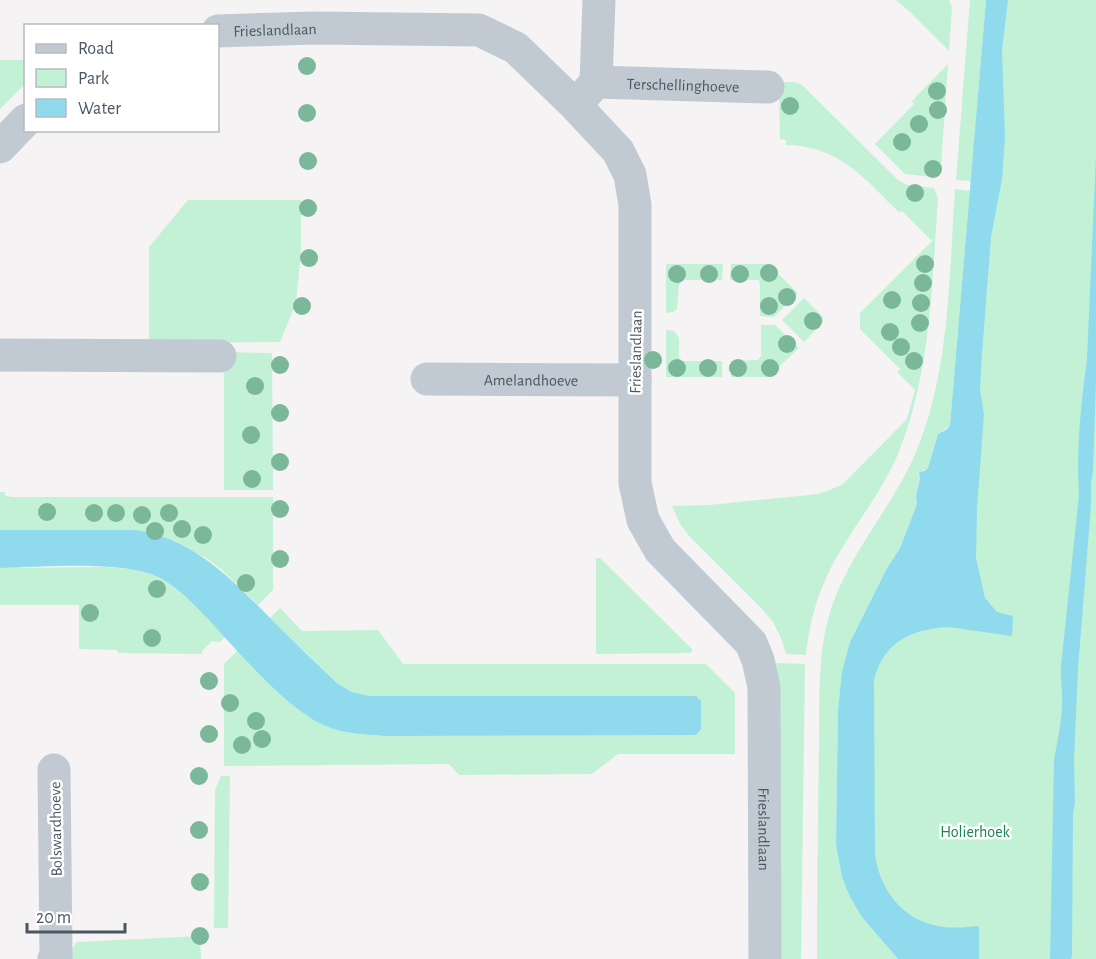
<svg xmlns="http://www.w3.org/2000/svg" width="1096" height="959" font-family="'Alegreya Sans',sans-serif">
	<rect width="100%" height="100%" fill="#f5f3f3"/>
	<path fill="#c3f1d5" d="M896,0H949L952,7L949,51L910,12Z
		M970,0H986L971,181L956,180Z
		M1000,0H1096V959H918L852,869L861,666L958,438Z
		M0,60H26L25,84L0,109Z
		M948,64L941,166L937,176L932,177L905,174L875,144L914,104L912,101Z
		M779,82H795L802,85L898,180L907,185L934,188L938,198C932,284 931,373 898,454C880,497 847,533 827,576C815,601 809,627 806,655L786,654L781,638L773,622L762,609L690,537L680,524L672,506L709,505L819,494L842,485L907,419L915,390L897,372L900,369L860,329V313L932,241L902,211L899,212C863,178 840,146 786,145V140L780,139Z
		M955,189L970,191L950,425L938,434L928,468L918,473L920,477L916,496L917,504L900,548L887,568L850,642L838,711L836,844L862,917L898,959H817C817,888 818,817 819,746C820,704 817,657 829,616C846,556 892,509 916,452C950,371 949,276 955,189Z
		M188,200H301V251L296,303L280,342L149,343V247Z
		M666,264H723L722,280H682L679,285L677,309L673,312L666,313Z
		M731,264H768L798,293L774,317L760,316V285L759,280H730Z
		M804,298L823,317V322L804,342L782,320Z
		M761,325H775L799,348L768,377H731V361L758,360L761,356Z
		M666,330L674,331L679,338V356L681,361H722V377H666Z
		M224,352L272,353L273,490H224Z
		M0,492H5V496L13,497H273V590L258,605L222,570L208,559L194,552L136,530H0Z
		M596,558H600L693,650L690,653L596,654Z
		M105,567C120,568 136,569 151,574C181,585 204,615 225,637L220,642L212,641L202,651V654L118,653L117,650L79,649V605H0V568Z
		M280,608L302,631L378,630L403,664H706L735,693V754H618L592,774L459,775L449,764L224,766V664L238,650L283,696L307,716L696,696H370L352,692L338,684L270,618Z
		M776,663L805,664L801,959H775L772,664Z
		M221,776H230L228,928H214L215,790Z
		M200,936L201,959H65L77,942Z"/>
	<path fill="#90daee" d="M986,0H1008L1002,50L1005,138L1002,179L991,237L982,354L980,390L984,414L977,509L976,558L985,598L997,612L1013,616L1012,636L948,627C912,629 883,642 874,680L875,854C879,888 902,920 938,926C951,929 966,927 979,926V959H898L862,917L850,897L842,877L836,844L838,711L842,672L850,642L887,568L900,548L917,504L916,496L920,478L919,472L924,471L928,468L938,434L947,429L950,425Z
		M1096,156V381L1093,472L1091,483V505L1078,669L1074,759L1075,804L1073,813L1072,955L1071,959H1050L1054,760C1058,739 1063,715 1062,694C1062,685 1060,676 1061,666L1079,495C1076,450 1081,404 1087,359Z
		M0,530H136C197,540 234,582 275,623C296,644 317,664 338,684L352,692L370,696H696L701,701V729L696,735L385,736C365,734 345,734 326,726C287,710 238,651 208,619C192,602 173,582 151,574C112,561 42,567 0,568Z"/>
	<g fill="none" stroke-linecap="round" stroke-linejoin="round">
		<g stroke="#c1cad2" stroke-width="33">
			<path id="s1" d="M218,31L314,28L479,30L516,48L575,105L618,151L630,175L635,205V483L643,520L660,550L751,643L758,660L764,687L765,959"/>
			<path id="s2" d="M596,82L768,87"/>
			<path d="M582,98L596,82L599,0"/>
			<path d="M0,147L26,120"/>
			<path d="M0,355L220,356"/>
			<path id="s3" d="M427,379L635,380"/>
			<path d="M54,959L56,956L54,770"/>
		</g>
	</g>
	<g fill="#7bb799">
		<circle cx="307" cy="66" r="9"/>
		<circle cx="937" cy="91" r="9"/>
		<circle cx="790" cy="106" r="9"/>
		<circle cx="938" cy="110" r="9"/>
		<circle cx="307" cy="113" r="9"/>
		<circle cx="919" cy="124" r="9"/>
		<circle cx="902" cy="142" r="9"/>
		<circle cx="308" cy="161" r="9"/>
		<circle cx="933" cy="169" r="9"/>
		<circle cx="915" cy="193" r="9"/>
		<circle cx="308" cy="208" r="9"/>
		<circle cx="309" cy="258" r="9"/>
		<circle cx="925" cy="264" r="9"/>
		<circle cx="769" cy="273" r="9"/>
		<circle cx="677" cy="274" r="9"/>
		<circle cx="709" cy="274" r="9"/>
		<circle cx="740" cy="274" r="9"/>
		<circle cx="923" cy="283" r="9"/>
		<circle cx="787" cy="297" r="9"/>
		<circle cx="892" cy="300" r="9"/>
		<circle cx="921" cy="303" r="9"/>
		<circle cx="302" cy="306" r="9"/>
		<circle cx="769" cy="306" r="9"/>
		<circle cx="813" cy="321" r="9"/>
		<circle cx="920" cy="323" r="9"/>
		<circle cx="890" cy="332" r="9"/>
		<circle cx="787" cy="344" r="9"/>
		<circle cx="901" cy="347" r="9"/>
		<circle cx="653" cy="360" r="9"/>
		<circle cx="914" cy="361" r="9"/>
		<circle cx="280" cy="365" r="9"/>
		<circle cx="677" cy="368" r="9"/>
		<circle cx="708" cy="368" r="9"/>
		<circle cx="738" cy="368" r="9"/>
		<circle cx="770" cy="368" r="9"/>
		<circle cx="255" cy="386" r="9"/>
		<circle cx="280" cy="413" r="9"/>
		<circle cx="251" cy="435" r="9"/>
		<circle cx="280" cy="462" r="9"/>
		<circle cx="252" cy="479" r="9"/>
		<circle cx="280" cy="509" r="9"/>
		<circle cx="47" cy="512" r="9"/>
		<circle cx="94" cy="513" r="9"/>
		<circle cx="116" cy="513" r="9"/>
		<circle cx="169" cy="513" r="9"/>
		<circle cx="142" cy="515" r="9"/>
		<circle cx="182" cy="529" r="9"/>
		<circle cx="155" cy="531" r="9"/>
		<circle cx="203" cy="535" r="9"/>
		<circle cx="280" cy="559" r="9"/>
		<circle cx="246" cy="583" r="9"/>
		<circle cx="157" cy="589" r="9"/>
		<circle cx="90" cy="613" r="9"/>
		<circle cx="152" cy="638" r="9"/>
		<circle cx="209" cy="681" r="9"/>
		<circle cx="230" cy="703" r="9"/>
		<circle cx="256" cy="721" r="9"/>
		<circle cx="209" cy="734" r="9"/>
		<circle cx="262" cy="739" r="9"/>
		<circle cx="242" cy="745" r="9"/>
		<circle cx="199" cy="776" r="9"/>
		<circle cx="199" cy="830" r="9"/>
		<circle cx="200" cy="882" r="9"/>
		<circle cx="200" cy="936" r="9"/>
	</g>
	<g text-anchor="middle" stroke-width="5" stroke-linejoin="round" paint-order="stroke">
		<g font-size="16" fill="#4a5661" stroke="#fff">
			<text dy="6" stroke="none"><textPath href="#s1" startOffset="57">Frieslandlaan</textPath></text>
			<text dy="6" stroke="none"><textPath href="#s2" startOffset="87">Terschellinghoeve</textPath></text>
			<text transform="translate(635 352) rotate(-89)" y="6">Frieslandlaan</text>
			<text dy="6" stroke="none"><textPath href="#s3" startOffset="104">Amelandhoeve</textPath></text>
			<text transform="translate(55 829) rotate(-91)" y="6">Bolswardhoeve</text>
			<text dy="6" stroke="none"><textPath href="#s1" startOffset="1173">Frieslandlaan</textPath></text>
		</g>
		<g font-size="16" fill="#17864f" stroke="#fff">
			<text x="975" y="837">Holierhoek</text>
		</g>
	</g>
	<rect x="24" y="24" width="195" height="108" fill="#ffffff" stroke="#b7bbc0" stroke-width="1.5"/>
	<rect x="36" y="44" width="30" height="9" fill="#c1cad2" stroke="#b7bbc0" stroke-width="1.5"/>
	<text x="78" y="54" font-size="18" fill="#4a5661">Road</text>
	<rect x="36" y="69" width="30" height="18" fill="#c3f1d5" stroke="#b7bbc0" stroke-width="1.5"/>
	<text x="78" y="84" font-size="18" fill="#4a5661">Park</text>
	<rect x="36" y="99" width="30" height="18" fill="#90daee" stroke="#b7bbc0" stroke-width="1.5"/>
	<text x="78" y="114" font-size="18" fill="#4a5661">Water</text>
	<path d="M27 923v9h98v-9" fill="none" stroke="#4a5661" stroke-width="3"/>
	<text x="36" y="923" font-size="18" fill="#4a5661" stroke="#ffffff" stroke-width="4.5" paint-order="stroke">20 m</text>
</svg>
